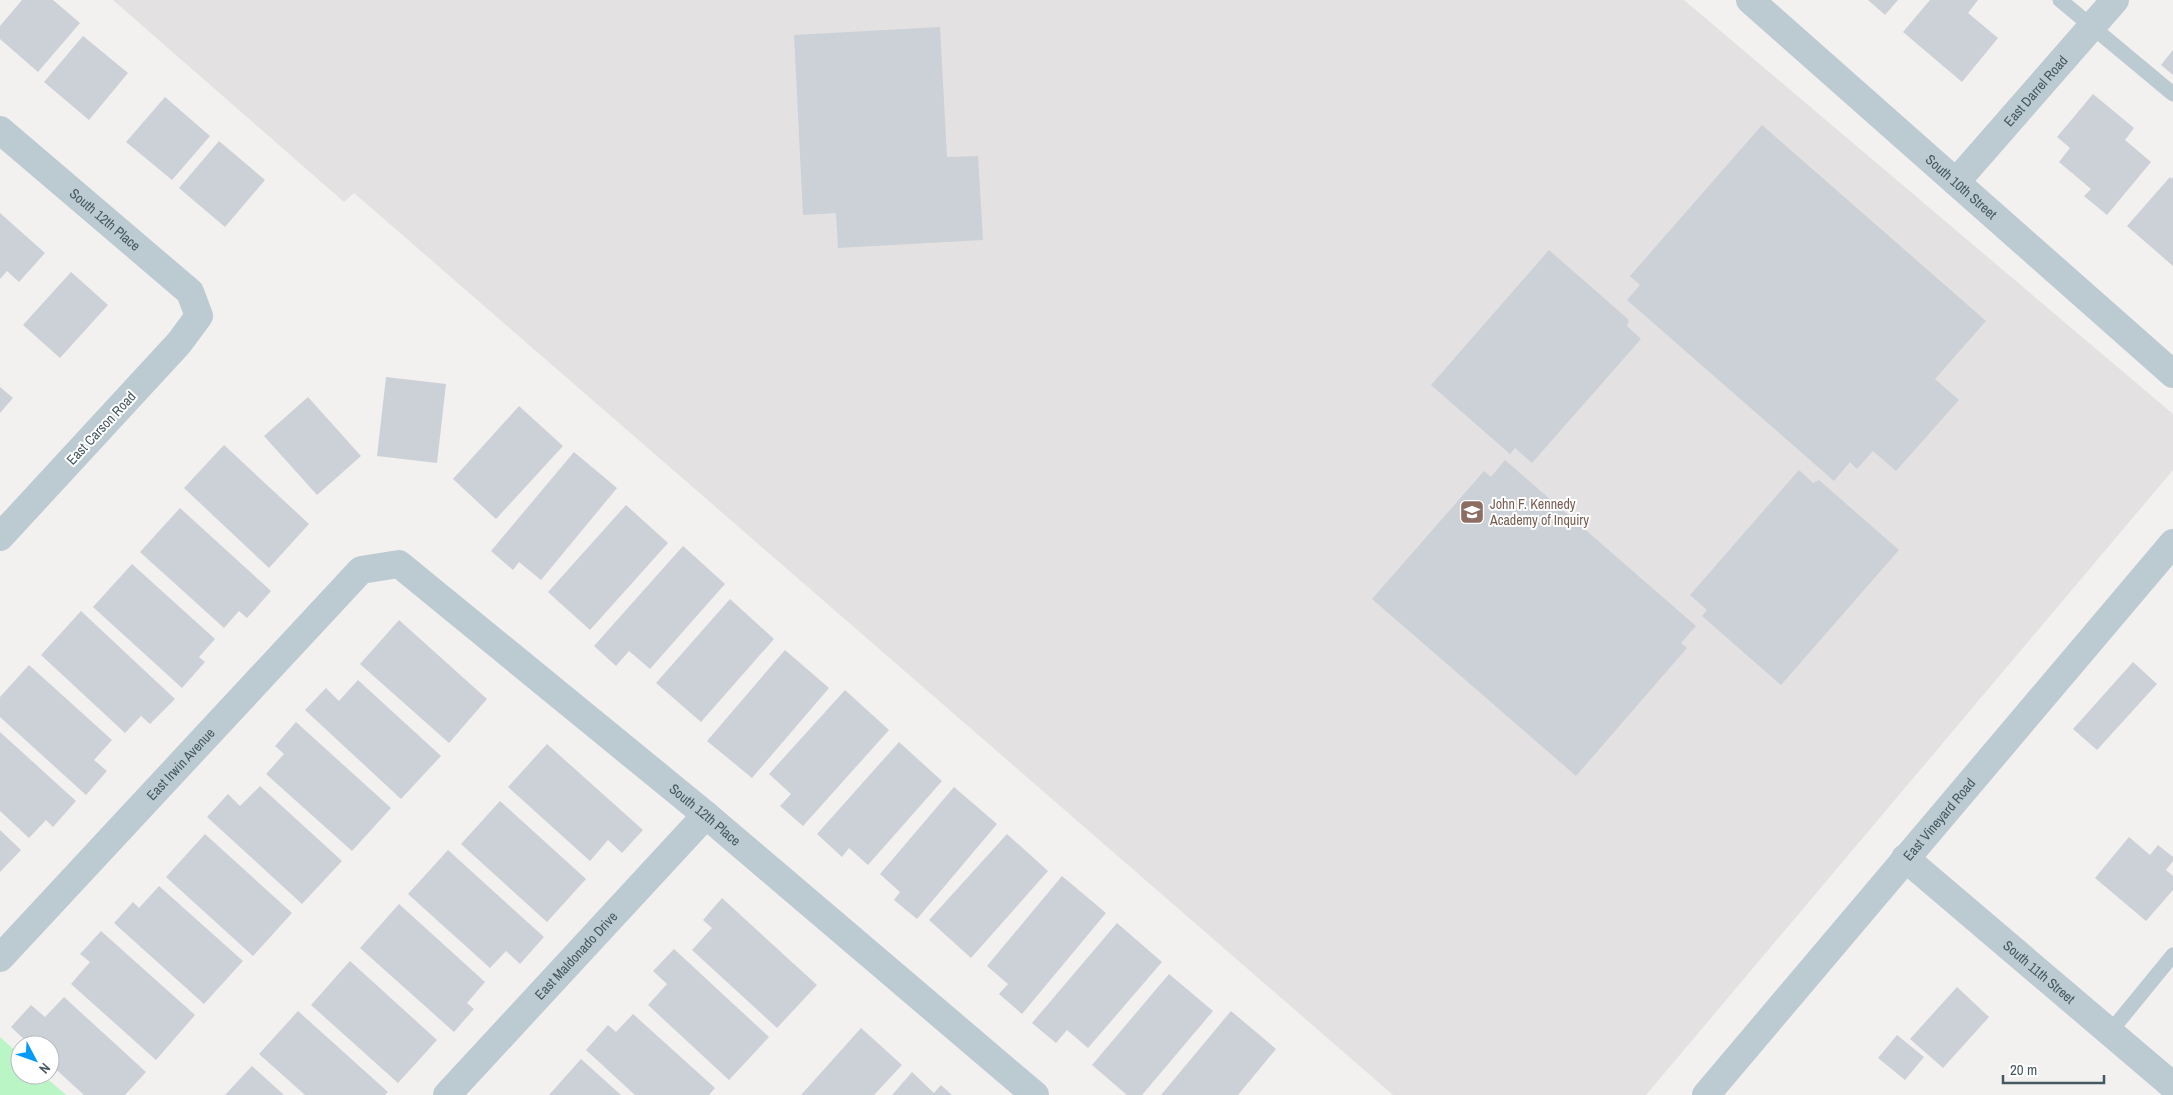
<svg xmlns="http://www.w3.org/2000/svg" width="2173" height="1095" font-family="'Archivo Narrow',sans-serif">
	<rect width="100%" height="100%" fill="#f3f0f0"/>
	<path fill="#e4e1e2" d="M113,0H1684L2173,414V470L1646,1095H1393L354,193L344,202Z"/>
	<path fill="#baf5c6" d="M0,1037L20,1055V1075H43L66,1095H0Z"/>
	<path fill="#cbd1d6" d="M22,0H53L80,23L38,72L0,39V26Z
		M1868,0H1898L1885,15Z
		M1930,0H1978L1968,13L1998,38L1962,82L1903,32Z
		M940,27L947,157L978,156L983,240L838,248L836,213L803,215L794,35Z
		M83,36L128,73L89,120L44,82Z
		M2173,50V75L2161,65Z
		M2093,94L2134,128L2125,140L2151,162L2107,215L2084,196L2091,189L2059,162L2070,148L2057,137Z
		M165,97L210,136L172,180L126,142Z
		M1762,125L1986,321L1935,379L1959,400L1896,471L1873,451L1857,469L1850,462L1834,481L1627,300L1640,285L1630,276Z
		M219,141L265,180L225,227L179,188Z
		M2170,177L2171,179L2173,177V266L2127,226Z
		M0,213L45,253L19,282L7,271L0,279Z
		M1549,250L1629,320L1627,326L1641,339L1532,463L1515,448L1510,454L1431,385Z
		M71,272L108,305L60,358L23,325Z
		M386,377L446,384L437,463L377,456Z
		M0,387L13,398L0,413Z
		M308,397L361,456L317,495L264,436Z
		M519,406L563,446L496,519L453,479Z
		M224,445L309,524L269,568L184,488Z
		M574,452L617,488L541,580L519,562L513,570L491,551Z
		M1505,460L1696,626L1681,643L1687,648L1576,776L1372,599L1484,471L1491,477Z
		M1799,470L1813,483L1819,480L1899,550L1781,685L1702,616L1707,610L1690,595Z
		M626,505L668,543L590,630L548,592Z
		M180,508L271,591L247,618L239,611L224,628L140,552Z
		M683,546L725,584L650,669L629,651L616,666L594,646Z
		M132,564L215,639L199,657L205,662L182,688L93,607Z
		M730,599L774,639L701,722L656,683Z
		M81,611L175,699L150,724L141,716L125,733L41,655Z
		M399,620L487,699L449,743L360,664Z
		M785,650L829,688L752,778L707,741Z
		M2133,662L2157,684L2097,750L2073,729Z
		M29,665L112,740L94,760L107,771L86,795L0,717V697Z
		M358,680L441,756L401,799L305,710L326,688L339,701Z
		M845,690L889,730L803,826L780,806L791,794L769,774Z
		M296,722L391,808L352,851L266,774L284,754L275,746Z
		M0,732L76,801L53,827L46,820L29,838L0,811Z
		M899,742L942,781L868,865L849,848L842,857L817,834Z
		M547,744L643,830L622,853L608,840L590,861L508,787Z
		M260,786L342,861L302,904L207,817L228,794L240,806Z
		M954,787L997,824L917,919L894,900L900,892L880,874Z
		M500,801L586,879L547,922L461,844Z
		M0,830L21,850L0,872Z
		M205,834L292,913L253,956L166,877Z
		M1007,834L1048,871L971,958L929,920Z
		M2129,837L2150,855L2158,845L2173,857V861L2166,870L2173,876V890L2146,921L2095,878Z
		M448,850L544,937L520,964L506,951L490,968L408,894Z
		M1062,876L1106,913L1022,1014L999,994L1008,984L987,966Z
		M159,886L243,961L204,1004L114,923L133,902L139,908Z
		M722,898L817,985L777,1028L692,950L712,928L703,920Z
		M399,904L485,982L467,1003L474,1009L454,1032L360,948Z
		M1117,923L1162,962L1088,1048L1067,1030L1056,1043L1032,1023Z
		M101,931L195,1015L156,1060L71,984L90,962L80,954Z
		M674,949L769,1037L729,1080L648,1005L667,984L653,971Z
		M350,961L437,1040L398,1083L311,1005Z
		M1169,974L1213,1011L1142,1095H1127L1092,1065Z
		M1957,987L1989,1017L1943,1068L1910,1039Z
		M64,997L146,1072L125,1095H84L50,1064V1045H30L11,1027L31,1005L45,1017Z
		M298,1011L388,1092L385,1095H305L259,1054Z
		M1231,1011L1276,1049L1238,1095H1161Z
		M633,1014L715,1088L709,1095H635L586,1050L608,1025L616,1032Z
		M861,1028L902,1065L874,1095H801Z
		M1897,1035L1924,1057L1905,1080L1878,1058Z
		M581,1059L621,1095H549Z
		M252,1066L284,1095H225Z
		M912,1072L934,1093L941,1085L952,1095H892Z"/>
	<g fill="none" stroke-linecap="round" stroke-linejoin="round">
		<path stroke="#bccbd1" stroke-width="15" d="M2060,0L2173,94
			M2110,1032L2173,955"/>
		<g stroke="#bccbd1" stroke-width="28">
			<path id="s1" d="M1750,0L2173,374"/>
			<path id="s2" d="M0,130L190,292L199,316L179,343L0,537"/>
			<path id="s3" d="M1956,182L2115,0"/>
			<path id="s4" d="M1905,858L2173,1086"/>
			<path id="s5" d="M0,958L361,570L399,564L706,815L1035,1095"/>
			<path id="s6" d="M447,1095L706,815"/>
			<path id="s7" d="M1706,1095L2173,543"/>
		</g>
	</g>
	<defs>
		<symbol id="school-square" viewBox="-11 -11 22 22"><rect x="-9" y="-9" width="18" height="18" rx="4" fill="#8d6e63" stroke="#fff"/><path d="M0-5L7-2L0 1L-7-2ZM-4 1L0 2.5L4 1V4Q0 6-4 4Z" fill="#fff"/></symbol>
	</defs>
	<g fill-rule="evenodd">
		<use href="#school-square" x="1458" y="498" width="28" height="28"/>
	</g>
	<g text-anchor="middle" stroke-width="4" stroke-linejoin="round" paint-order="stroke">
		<g font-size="14" fill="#465860" stroke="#fff">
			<text dy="5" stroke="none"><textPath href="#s3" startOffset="121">East Darrel Road</textPath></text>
			<text dy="5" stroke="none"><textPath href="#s1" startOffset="282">South 10th Street</textPath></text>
			<text dy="5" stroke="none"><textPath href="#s2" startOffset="138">South 12th Place</textPath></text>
			<text transform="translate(101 428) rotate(-47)" y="5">East Carson Road</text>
			<text dy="5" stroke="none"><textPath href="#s5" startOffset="265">East Irwin Avenue</textPath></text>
			<text dy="5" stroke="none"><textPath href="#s5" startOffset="964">South 12th Place</textPath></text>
			<text dy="5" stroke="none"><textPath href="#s7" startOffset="361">East Vineyard Road</textPath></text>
			<text dy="5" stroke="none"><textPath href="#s6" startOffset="190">East Maldonado Drive</textPath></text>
			<text dy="5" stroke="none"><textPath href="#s4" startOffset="176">South 11th Street</textPath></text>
		</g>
		<g font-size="14" fill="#785e54" stroke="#fff" text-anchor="start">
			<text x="1490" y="509">John F. Kennedy<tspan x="1490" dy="16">Academy of Inquiry</tspan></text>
		</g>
	</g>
	<g transform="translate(35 1060) rotate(131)"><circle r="24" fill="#ffffff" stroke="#b5bcbf"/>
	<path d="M0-4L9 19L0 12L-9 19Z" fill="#049af8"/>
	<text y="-8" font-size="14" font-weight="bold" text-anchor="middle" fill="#465860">N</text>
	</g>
	<path d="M2003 1075v8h101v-8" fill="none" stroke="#465860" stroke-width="2.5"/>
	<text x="2010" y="1075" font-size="15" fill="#465860" stroke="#ffffff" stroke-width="4" paint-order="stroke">20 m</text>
</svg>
